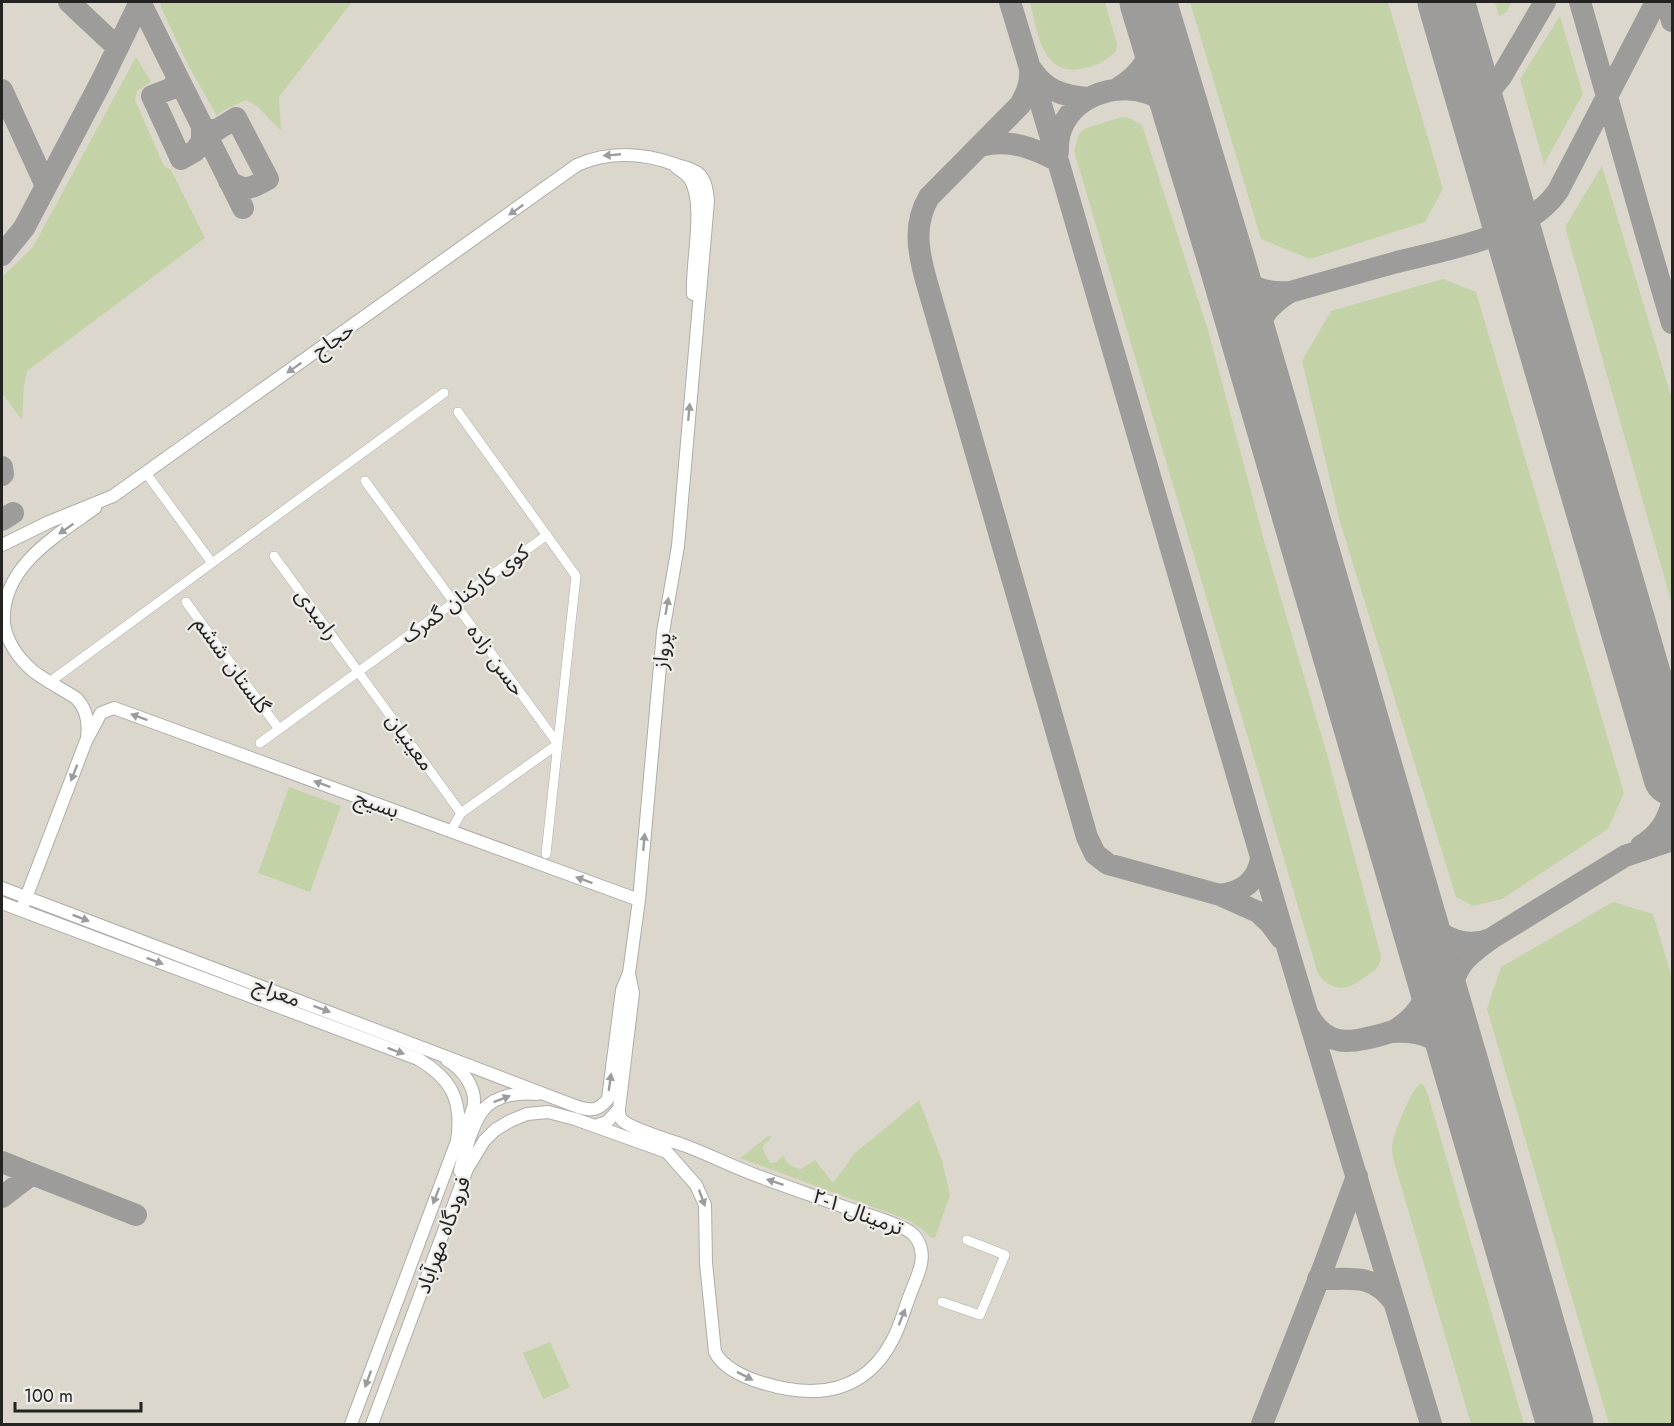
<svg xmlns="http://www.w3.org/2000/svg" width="1674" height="1426" font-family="Jost,'Noto Sans Arabic',sans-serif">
	<rect width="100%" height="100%" fill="#e1e0dd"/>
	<path fill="#dbd7cc" d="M2,2H1672V1424H2Z"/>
	<path fill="#c4d3a7" d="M162,2H352L279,97L281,131L257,106L246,100L222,111L217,116L188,65L160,5Z
		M1030,2H1105L1117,44L1116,51C1106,62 1094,67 1079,69C1041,75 1037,29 1030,2Z
		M1190,2H1388L1443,189L1425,222L1310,259L1261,239Z
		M1495,2H1511L1507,12L1499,16Z
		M1560,16L1583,94L1544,164L1520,79Z
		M136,57L151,82L137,91L135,100L164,166L171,170L205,238L27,371L24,386L22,420L2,393V277L33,247Z
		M1122,117H1127L1142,125L1208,330L1265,544L1327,754L1381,956C1380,968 1374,971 1364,978C1347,991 1332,992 1318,974L1074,151L1079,134L1086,128Z
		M1602,166L1672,399V604L1565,227Z
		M1443,279L1476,292L1624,793L1608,829L1502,899L1473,906L1456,897L1340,522L1302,361L1331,311Z
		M289,787L341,806L310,892L258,873Z
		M1613,902L1653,914L1672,978V1424H1609L1487,1009L1501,967Z
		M1421,1083L1424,1085L1428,1095L1524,1424H1471L1394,1162C1393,1157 1392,1152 1392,1147C1393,1134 1410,1091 1421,1083Z
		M919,1100L942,1161L950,1195L935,1238L930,1237L922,1229L908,1220L740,1158L768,1136L772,1137L762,1147L770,1163L777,1162L783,1155C787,1164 791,1167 801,1169L815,1160L833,1183L855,1153Z
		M550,1342L570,1387L543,1399L523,1353Z"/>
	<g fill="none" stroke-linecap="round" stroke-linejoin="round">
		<path stroke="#9e9c9a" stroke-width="22" d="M69,2L117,47
			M140,2L243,208
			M1010,2L1058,161L1289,953L1431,1424
			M1580,2C1611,109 1640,216 1672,323
			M1667,2L1672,21
			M1032,70C1046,91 1064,96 1087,98
			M1030,71C1031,85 1026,94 1020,105L929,197C913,224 918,251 926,280L1087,837L1095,854L1108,864L1220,895L1258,912L1269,922L1281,938
			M177,78L173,88L152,96L181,159L195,151L202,141V127L215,131L236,118L268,179C251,188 246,193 229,181
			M1117,89C1142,74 1154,55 1154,26
			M2,90L46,186
			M1477,106L1501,77L1545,2
			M981,146C1009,138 1033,148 1058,161
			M1058,152C1055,105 1107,79 1148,93C1163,98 1174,111 1184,123
			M2,255L24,228L101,82L140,2
			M1227,263C1246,285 1260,294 1290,292C1325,282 1361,272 1397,262C1448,249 1526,237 1558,191L1656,2
			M1252,351C1255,324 1266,306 1290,292
			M2,467L3,474L2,475
			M2,520L13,513
			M1641,846C1658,835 1667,823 1672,803
			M1220,895C1242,892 1257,882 1261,859
			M1414,906C1432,932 1459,951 1491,939
			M1429,959C1431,993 1423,1014 1392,1032C1427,1030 1443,1040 1461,1069
			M1450,991L1448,1018L1450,1031
			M1310,1018C1316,1028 1325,1037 1338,1040C1357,1045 1423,1025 1437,1009C1448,996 1452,980 1461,965C1469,954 1481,946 1492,938L1625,856L1672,840
			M2,1162L32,1174
			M2,1197L32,1174L136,1215
			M1318,1279C1351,1280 1372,1272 1394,1302
			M1262,1424L1325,1263L1357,1176"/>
		<path stroke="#9e9c9a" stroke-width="57" d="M1148,2L1227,263L1565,1424
			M1446,2L1672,777"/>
		<defs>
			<path id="street" d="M458,412L576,576L546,854
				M146,473L212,563
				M365,481L558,744L461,813L451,831
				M274,556L461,813
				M186,602L279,729
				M51,681L444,393
				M260,743L547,535
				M942,1302L980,1315L1005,1255L967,1240"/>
			<path id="secondary" d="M676,167C681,171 687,174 690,179C706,205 691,263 693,294
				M2,545L49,522L113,496L577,165C609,151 644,153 677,165C685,167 693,169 699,174C706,181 707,191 708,201L678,546L663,632L639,900L629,973L622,990L608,1099C598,1111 592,1111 578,1107L2,888
				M87,737C89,722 87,709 76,698C62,689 46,681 33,671C19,659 7,642 4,624C0,567 56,536 95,508
				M2,903L418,1059C452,1079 463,1101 457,1141L351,1424
				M24,903L86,741L101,713L114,708L639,900
				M447,1060C463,1069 478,1090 473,1108C470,1118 465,1126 460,1135
				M595,1126L607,1122L619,1109L633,993L629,974
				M460,1171C464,1154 473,1122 484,1109C496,1095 520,1092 537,1094
				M372,1424L467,1169L484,1141L495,1130L510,1121L527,1114L548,1112L575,1119L667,1152L696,1185L705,1205L706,1263L715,1352C723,1368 746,1378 763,1383C815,1399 864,1394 892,1341C900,1327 904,1310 910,1295C916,1278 927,1260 919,1243C917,1238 912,1232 907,1230C888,1220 867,1215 847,1208C817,1197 787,1187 758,1176C733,1167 710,1155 686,1146C672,1141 634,1130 623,1121C619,1118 619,1113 619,1109"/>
		</defs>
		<use href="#street" stroke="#aeada9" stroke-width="10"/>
		<use href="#secondary" stroke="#aeada9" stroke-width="14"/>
		<use href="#street" stroke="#fff" stroke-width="9"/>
		<use href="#secondary" stroke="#fff" stroke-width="12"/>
	</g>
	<defs><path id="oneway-solid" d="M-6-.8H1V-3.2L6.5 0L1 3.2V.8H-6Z" transform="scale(1.5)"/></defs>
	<g fill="#9c9c9c">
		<use href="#oneway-solid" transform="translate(612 155) rotate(175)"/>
		<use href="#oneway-solid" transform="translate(516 210) rotate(145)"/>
		<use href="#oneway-solid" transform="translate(294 368) rotate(145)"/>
		<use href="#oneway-solid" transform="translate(689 412) rotate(-85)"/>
		<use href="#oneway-solid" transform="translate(66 529) rotate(145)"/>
		<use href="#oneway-solid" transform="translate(667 606) rotate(-80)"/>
		<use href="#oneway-solid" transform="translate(139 717) rotate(-160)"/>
		<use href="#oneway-solid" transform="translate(74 773) rotate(111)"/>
		<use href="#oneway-solid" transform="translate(322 784) rotate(-160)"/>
		<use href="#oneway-solid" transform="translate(644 842) rotate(-85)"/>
		<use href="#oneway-solid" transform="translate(584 880) rotate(-160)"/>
		<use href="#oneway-solid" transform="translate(81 918) rotate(21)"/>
		<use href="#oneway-solid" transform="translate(155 961) rotate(21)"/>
		<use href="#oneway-solid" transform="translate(322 1009) rotate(21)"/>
		<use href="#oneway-solid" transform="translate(396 1051) rotate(20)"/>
		<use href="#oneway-solid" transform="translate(610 1082) rotate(-82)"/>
		<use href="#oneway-solid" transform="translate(502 1099) rotate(-21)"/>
		<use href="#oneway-solid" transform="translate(775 1182) rotate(-162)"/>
		<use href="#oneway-solid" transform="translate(436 1196) rotate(111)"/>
		<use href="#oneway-solid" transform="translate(702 1198) rotate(70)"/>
		<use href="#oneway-solid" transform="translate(902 1317) rotate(-69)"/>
		<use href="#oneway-solid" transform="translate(745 1376) rotate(27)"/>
		<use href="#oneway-solid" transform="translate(368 1379) rotate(110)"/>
	</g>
	<g text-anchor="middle" stroke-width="4.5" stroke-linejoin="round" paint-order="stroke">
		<g font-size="21" fill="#242322" stroke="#eeedea">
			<text transform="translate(333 340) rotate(-35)" y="7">حجاج</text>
			<text transform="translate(465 594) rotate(-36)" y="7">کوی کارکنان گمرک</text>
			<text transform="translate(317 614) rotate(54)" y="7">رامبدی</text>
			<text transform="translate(662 651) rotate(-84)" y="7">پرواز</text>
			<text transform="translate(496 660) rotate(54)" y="7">حسن زاده</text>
			<text transform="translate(232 665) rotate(54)" y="7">گلستان ششم</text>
			<text transform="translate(410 742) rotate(54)" y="7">معینیان</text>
			<text transform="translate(377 804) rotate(20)" y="7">بسیج</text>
			<text transform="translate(277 992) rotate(21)" y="7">معراج</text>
			<text transform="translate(858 1212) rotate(21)" y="7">ترمینال ۱-۲</text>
			<text transform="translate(443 1235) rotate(-70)" y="7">فرودگاه مهرآباد</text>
		</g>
	</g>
	<rect width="1674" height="1426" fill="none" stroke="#242322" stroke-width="6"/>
	<path d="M15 1402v9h126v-9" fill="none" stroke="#242322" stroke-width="3"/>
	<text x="24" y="1402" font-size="18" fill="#242322" stroke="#eeedea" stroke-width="4.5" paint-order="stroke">100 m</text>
</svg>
